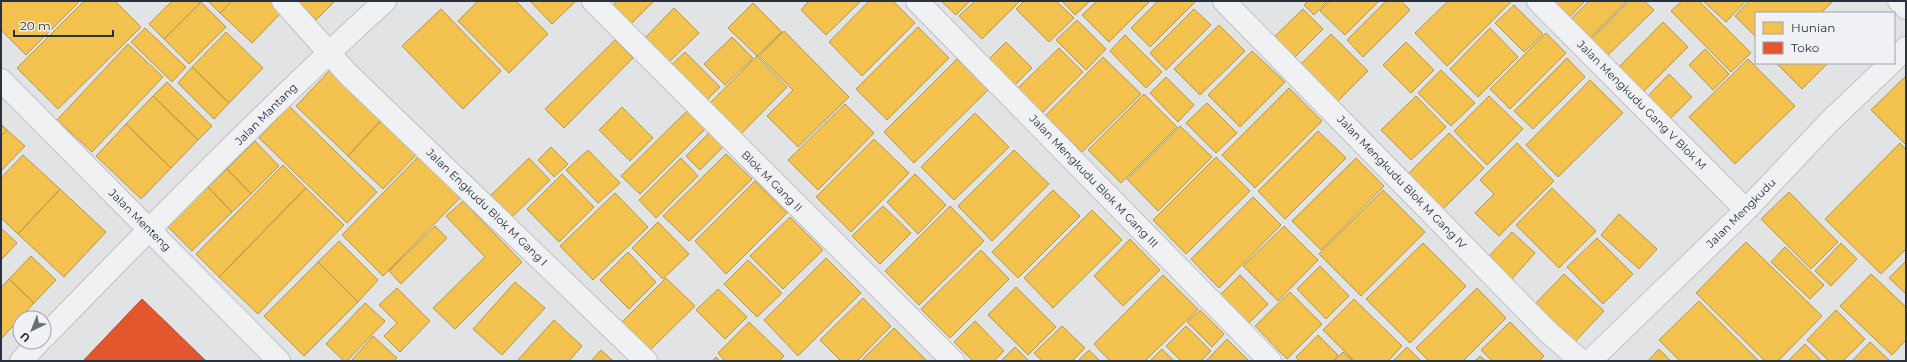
<svg xmlns="http://www.w3.org/2000/svg" width="1907" height="362" font-family="Montserrat,sans-serif">
	<rect width="100%" height="100%" fill="#e1e3e5"/>
	<path fill="#f2c14e" stroke="#b69649" d="M1,1H80L26,55L1,30Z
		M84,1H115L141,27L58,109L17,68Z
		M172,1L201,2L164,39L149,24Z
		M208,1H232L220,13Z
		M232,1H273L283,11L252,43L220,13Z
		M298,1H335L316,20Z
		M478,1H516L548,34L509,73L458,21Z
		M530,1H576L552,24Z
		M617,1H654L631,24L612,6Z
		M809,1H861L826,35L801,10Z
		M869,1H893L915,23L862,76L829,42Z
		M941,1H970L956,15Z
		M975,1H1020L982,39L959,16Z
		M1024,1H1056L1074,18L1049,42L1016,9Z
		M1062,1H1088L1089,2L1075,15Z
		M1097,1H1150L1109,42L1082,15Z
		M1158,1H1196L1150,47L1131,28Z
		M1308,1H1328L1314,15L1304,5Z
		M1330,1H1379L1345,35L1320,11Z
		M1386,1H1401L1410,10L1363,57L1347,40Z
		M1448,1H1512L1447,66L1415,33Z
		M1544,1H1585L1565,22Z
		M1589,1H1627L1585,43L1566,24Z
		M1629,1H1644L1654,10L1604,59L1587,43Z
		M1682,1H1699L1751,53L1731,72L1671,11Z
		M1703,1H1746L1726,22Z
		M1749,1H1833L1821,13H1756V37L1735,16Z
		M201,2L226,27L189,64L164,39Z
		M753,3L782,32L757,56L728,28Z
		M1514,5L1543,34L1524,52L1495,23Z
		M674,8L699,33L666,65L642,41Z
		M441,9L501,71L463,109L402,46Z
		M1194,9L1211,25L1166,70L1150,53Z
		M1303,9L1323,29L1292,60L1272,39Z
		M1077,20L1106,49L1086,70L1056,40Z
		M1663,22L1688,47L1641,94L1617,69Z
		M1219,25L1245,51L1200,95L1174,69Z
		M918,27L949,58L887,120L856,89Z
		M145,28L186,67L172,82L131,42Z
		M1490,28L1518,57L1478,97L1450,69Z
		M784,31L849,97L798,147L767,116L793,90L759,56Z
		M226,32L263,68L229,103L192,67Z
		M1546,33L1566,53L1510,109L1490,89Z
		M1331,34L1368,71L1336,103L1299,66Z
		M1125,35L1162,72L1146,88L1110,51Z
		M732,37L753,58L725,85L704,64Z
		M615,40L633,58L564,128L545,109Z
		M1006,42L1032,68L1013,87L987,61Z
		M1406,42L1434,70L1411,93L1383,65Z
		M128,44L163,77L92,152L57,120Z
		M1059,48L1083,72L1042,113L1018,88Z
		M1705,49L1729,74L1713,90L1689,65Z
		M1252,51L1285,82L1240,127L1208,95Z
		M685,52L720,87L701,106L666,70Z
		M757,56L787,87L738,137L707,106Z
		M1103,57L1141,94L1082,152L1045,116Z
		M1567,58L1585,77L1533,129L1514,111Z
		M957,59L988,90L914,163L884,132Z
		M1748,59L1795,106L1735,164L1689,117Z
		M1776,63H1828L1802,89Z
		M334,66L386,115L348,156L296,106Z
		M192,67L229,103L214,119L178,83Z
		M1441,70L1475,103L1451,126L1418,93Z
		M1669,74L1692,97L1666,123L1644,100Z
		M1906,76V145L1871,110Z
		M1166,77L1194,105L1178,122L1150,93Z
		M1590,80L1623,113L1558,177L1526,145Z
		M167,82L212,126L198,140L153,96Z
		M1289,88L1322,121L1255,188L1222,155Z
		M1144,94L1177,127L1121,183L1088,150Z
		M153,96L198,140L171,168L126,124Z
		M1416,96L1446,127L1411,160L1381,130Z
		M1489,96L1523,129L1487,165L1454,131Z
		M1207,103L1237,133L1216,153L1186,123Z
		M845,104L874,133L818,190L788,160Z
		M289,106L377,192L347,223L259,138Z
		M622,107L653,138L630,161L599,130Z
		M690,108L708,126L640,194L621,176Z
		M975,113L1009,147L954,200L921,167Z
		M386,115L422,149L383,189L348,156Z
		M1,124L7,130L1,136Z
		M126,124L171,168L141,199L96,156Z
		M1180,126L1212,157L1158,211L1127,179Z
		M7,130L25,146L1,171V136Z
		M1318,131L1346,158L1285,219L1258,191Z
		M709,133L723,147L700,170L686,156Z
		M1449,133L1484,168L1440,212L1405,177Z
		M874,139L909,173L851,232L816,197Z
		M255,141L279,166L251,194L227,169Z
		M1517,143L1554,181L1499,236L1475,213L1494,194L1480,180Z
		M1900,143L1906,150V249L1881,274L1825,219Z
		M551,147L568,164L554,177L538,160Z
		M588,150L620,183L598,203L566,170Z
		M1014,150L1049,184L992,241L958,206Z
		M726,154L752,179L689,241L663,216Z
		M23,155L60,189L18,234L1,218V178Z
		M419,156L461,197L383,276L342,235Z
		M1216,157L1250,191L1186,254L1153,220Z
		M529,158L550,180L508,221L487,199Z
		M681,158L698,176L656,218L639,200Z
		M1356,158L1384,186L1321,250L1292,221Z
		M283,165L306,188L219,277L196,254Z
		M227,169L251,194L232,212L208,187Z
		M562,174L594,207L559,242L527,209Z
		M915,174L946,205L918,234L887,202Z
		M755,181L787,213L726,274L695,241Z
		M208,187L232,212L192,251L167,226Z
		M306,188L344,225L258,314L219,277Z
		M1552,188L1596,231L1559,268L1516,225Z
		M60,189L106,232L64,277L18,234Z
		M1053,190L1080,216L1018,278L992,252Z
		M1383,190L1425,232L1361,296L1319,254Z
		M1789,192L1838,242L1811,269L1761,219Z
		M615,193L648,227L593,280L560,246Z
		M1253,197L1281,225L1219,288L1191,259Z
		M463,201L522,262L455,329L433,308L485,257L446,216Z
		M883,206L911,233L880,264L852,236Z
		M950,206L984,241L919,305L885,271Z
		M1092,210L1122,240L1053,308L1024,278Z
		M1619,214L1657,249L1639,269L1601,235Z
		M790,217L823,250L783,289L750,256Z
		M658,222L689,254L663,279L632,248Z
		M435,226L447,238L401,284L389,271Z
		M1284,226L1318,260L1278,301L1243,266Z
		M1,228L17,243L1,260Z
		M1512,232L1535,253L1511,280L1487,258Z
		M1597,238L1633,274L1603,304L1567,267Z
		M1130,239L1160,270L1123,306L1094,276Z
		M339,241L378,280L358,302L318,262Z
		M1746,242L1822,316L1778,361H1765L1696,293Z
		M1423,243L1466,286L1410,343L1366,299Z
		M1841,243L1857,259L1831,286L1815,271Z
		M1785,247L1824,285L1810,299L1771,262Z
		M981,250L1009,279L950,338L921,309Z
		M628,252L656,282L629,309L600,280Z
		M31,256L56,280L34,303L9,279Z
		M826,258L861,293L798,356L764,320Z
		M748,260L782,293L757,317L724,284Z
		M1906,261V294L1889,278Z
		M318,262L358,302L304,356L264,316Z
		M1320,266L1349,296L1326,319L1297,289Z
		M1564,274L1604,311L1572,345L1532,307Z
		M1871,274L1906,307V340L1892,355L1840,306Z
		M1163,275L1198,309L1145,361H1110L1094,344Z
		M1240,275L1268,304L1247,325L1218,297Z
		M666,278L695,306L644,356L616,328Z
		M9,279L34,303L1,339V288Z
		M515,282L545,308L502,355L473,329Z
		M1016,287L1056,327L1028,355L988,315Z
		M397,288L430,321L400,352L384,336L397,323L379,305Z
		M1477,288L1506,318L1463,361H1429L1416,348Z
		M718,289L747,317L725,339L696,310Z
		M1290,292L1322,324L1287,359L1255,326Z
		M863,298L891,326L857,361H841L820,340Z
		M1354,299L1402,346L1388,361H1354L1323,330Z
		M1699,301L1759,361H1680L1659,340Z
		M365,303L385,321L347,361H344L326,344Z
		M1200,310L1224,334L1212,347L1187,322Z
		M1836,310L1865,339L1843,361H1829L1807,340Z
		M554,320L582,346L569,361H517Z
		M975,321L1004,351L994,361H973L954,342Z
		M749,322L784,356L779,361H725L718,353Z
		M1510,322L1544,356L1539,361H1492L1481,350Z
		M1062,326L1085,348L1072,361H1042L1034,353Z
		M1186,326L1211,351L1201,361H1181L1166,346Z
		M894,328L927,361H861Z
		M1318,335L1338,355L1333,361H1299L1296,357Z
		M373,336L397,358L394,361H351Z
		M1227,339L1249,361H1206Z
		M1870,342L1890,361H1852Z
		M1805,344L1822,361H1788Z
		M1015,347L1029,361H1001Z
		M1407,347L1421,361H1393Z
		M1162,349L1174,361H1150Z
		M1659,349L1671,361H1648Z
		M601,350L613,361H591Z
		M1089,350L1100,361H1078Z
		M1343,352L1353,361H1334Z
		M1480,356L1486,361H1475Z
		M716,357L720,361H712Z"/>
	<path fill="#e4572e" stroke="#ac4b33" d="M142,299L206,361H83Z"/>
	<g fill="none" stroke-linecap="round" stroke-linejoin="round">
		<defs>
			<path id="minor" d="M283,1L347,73L646,361
				M593,1L953,361
				M917,1L1270,361
				M1224,1L1547,331L1581,361
				M1538,1L1746,210
				M1899,1L1906,8
				M1894,60L1906,48
				M1,80L279,361
				M44,337C155,223 267,108 385,1
				M21,361L39,342
				M1590,361L1746,210L1829,122L1891,63"/>
		</defs>
		<use href="#minor" stroke="#bfc1c3" stroke-width="24"/>
		<use href="#minor" stroke="#f0f1f3" stroke-width="22"/>
	</g>
	<g text-anchor="middle" stroke-width="4" stroke-linejoin="round" paint-order="stroke">
		<g font-size="11" fill="#29303e" stroke="#eff1f5">
			<text transform="translate(1642 105) rotate(45)" y="4">Jalan Mengkudu Gang V Blok M</text>
			<text transform="translate(266 114) rotate(-45)" y="4">Jalan Mantang</text>
			<text transform="translate(772 181) rotate(45)" y="4">Blok M Gang II</text>
			<text transform="translate(1094 181) rotate(46)" y="4">Jalan Mengkudu Blok M Gang III</text>
			<text transform="translate(1402 182) rotate(46)" y="4">Jalan Mengkudu Blok M Gang IV</text>
			<text transform="translate(487 207) rotate(44)" y="4">Jalan Engkudu Blok M Gang I</text>
			<text transform="translate(1741 213) rotate(-45)" y="4">Jalan Mengkudu</text>
			<text transform="translate(140 220) rotate(45)" y="4">Jalan Menteng</text>
		</g>
	</g>
	<rect width="1907" height="362" fill="none" stroke="#29303e" stroke-width="4"/>
	<rect x="1755" y="12" width="140" height="52" fill="#eff1f5" stroke="#a0a4ac"/>
	<rect x="1763" y="22" width="20" height="12" fill="#f2c14e" stroke="#a0a4ac"/>
	<text x="1791" y="32" font-size="12" fill="#29303e">Hunian</text>
	<rect x="1763" y="42" width="20" height="12" fill="#e4572e" stroke="#a0a4ac"/>
	<text x="1791" y="52" font-size="12" fill="#29303e">Toko</text>
	<g transform="translate(32 330) rotate(223)"><circle r="19" fill="#eff1f5" stroke="#a0a4ac"/>
	<path d="M0-3L7 15L0 10L-7 15Z" fill="#696f78"/>
	<text y="-6" font-size="11" font-weight="bold" text-anchor="middle" fill="#29303e">U</text>
	</g>
	<path d="M14 30v6h99v-6" fill="none" stroke="#29303e" stroke-width="2"/>
	<text x="20" y="30" font-size="12" fill="#29303e" stroke="#eff1f5" stroke-width="3" paint-order="stroke">20 m</text>
</svg>
